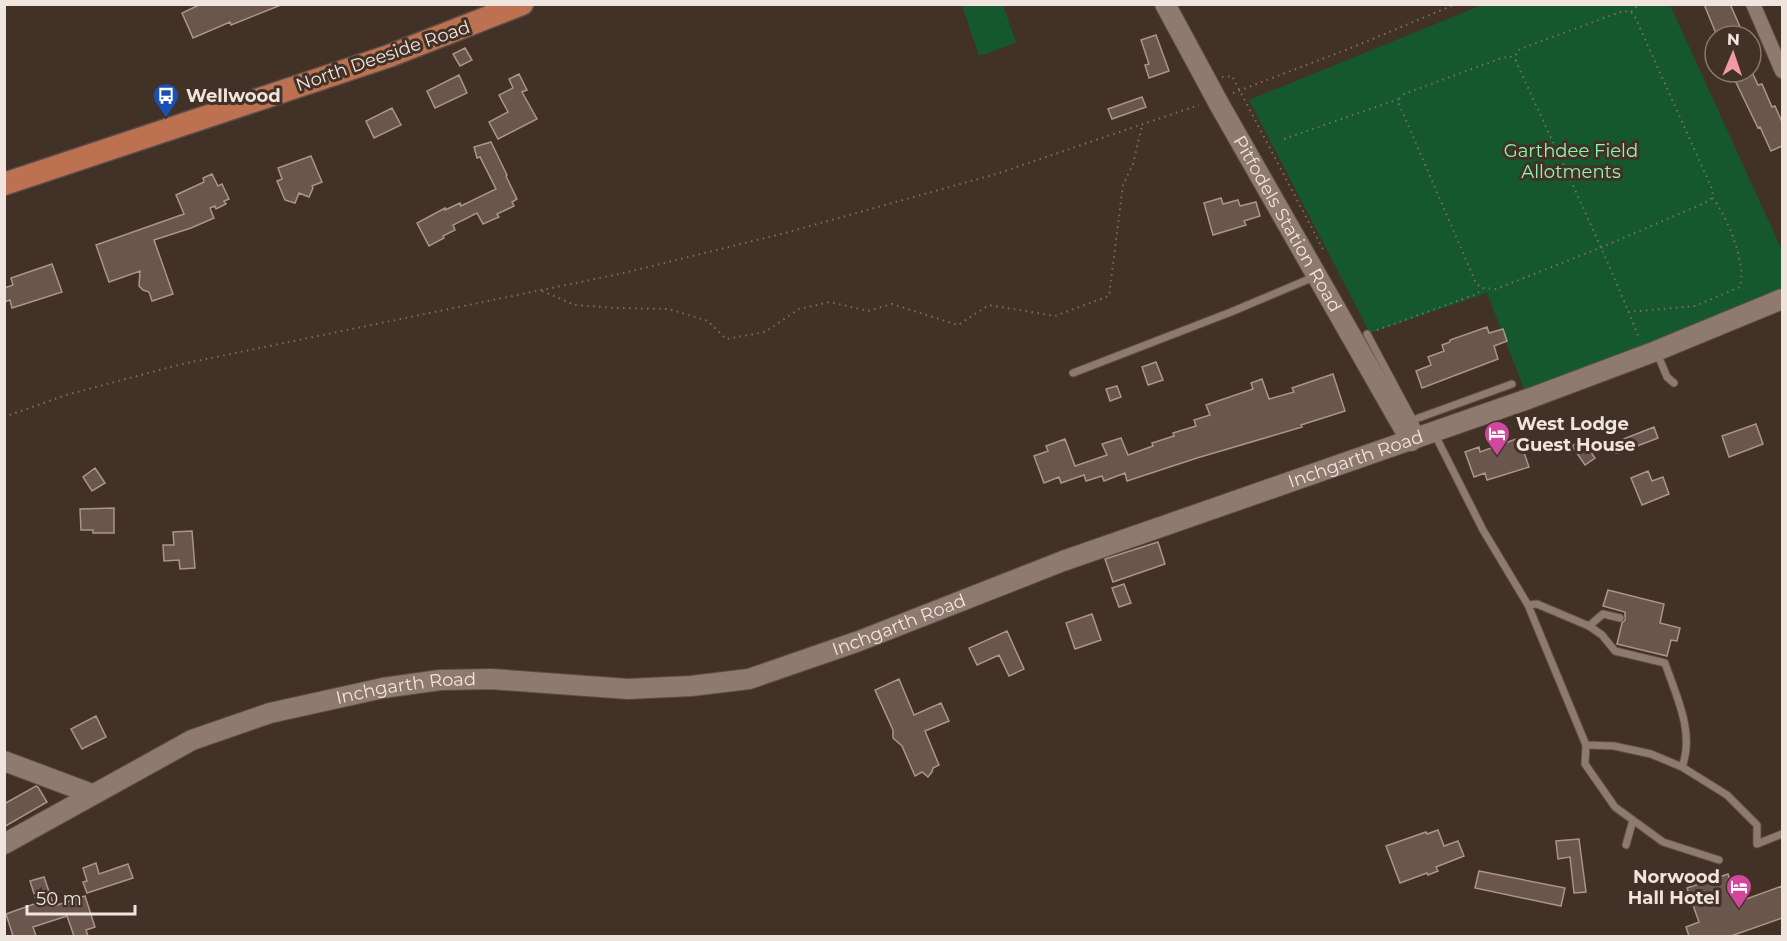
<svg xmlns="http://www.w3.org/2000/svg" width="1787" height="941" font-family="Montserrat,sans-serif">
	<rect width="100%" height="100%" fill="#423127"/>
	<path fill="#15582e" d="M962,5H1003L1016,43L979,56Z
		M1482,5H1670L1782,250V299L1528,399L1487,293L1370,333L1249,100Z"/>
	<path fill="#6a564d" stroke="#ab958b" stroke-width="1.5" d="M201,4H281V5L231,25L230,22L193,38L182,13Z
		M1704,4H1730L1744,36H1717Z
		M1156,35L1169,71L1149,78L1145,65L1149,64L1141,40Z
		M465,48L472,60L460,66L453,54Z
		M1731,72H1752L1758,85L1762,84L1772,107L1775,106L1782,122V146L1771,151L1760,127L1758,128Z
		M519,74L527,90L522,92L537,119L498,139L489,122L508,112L499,95L513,88L509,79Z
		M459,75L467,93L435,108L427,91Z
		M1142,97L1146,107L1112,119L1108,109Z
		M392,108L401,125L374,138L366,121Z
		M491,142L507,175L506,176L517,199L512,202L514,206L497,214L499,217L483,224L477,213L453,225L455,230L443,236L444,238L429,246L417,223L445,208V210L460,203L461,206L496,189L480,157L477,158L474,147Z
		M311,156L322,182L312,186L313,188L309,197L299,193L295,203L285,200L277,181L282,179L278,168Z
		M212,174L218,186L222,184L229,199L224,201L226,204L216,209L215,206L210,208L214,218L191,228L154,240L173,294L152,301L149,292L143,290L139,286L140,271L109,282L96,245L184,214L176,195L204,182L203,178Z
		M1221,198L1223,204L1238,200L1240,206L1256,202L1260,216L1244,221L1246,225L1213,235L1204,203Z
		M52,264L62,292L12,308L10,300L4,302V288L13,285L11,278Z
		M1487,327L1489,333L1503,329L1507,341L1494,346L1498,359L1422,388L1416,371L1431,365L1428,357L1444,351L1442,345L1450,342V340Z
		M1156,362L1163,380L1148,385L1142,367Z
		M1333,374L1345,411L1301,425L1302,427L1197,458L1127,481L1125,473L1104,481L1102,476L1086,481L1084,475L1061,483L1059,477L1044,483L1034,456L1048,451L1046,446L1065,439L1075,466L1107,455L1102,444L1121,438L1128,455L1153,446L1152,443L1174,436L1173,433L1196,426L1194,420L1210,415L1206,405L1253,389L1251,383L1262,379L1269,399L1294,392L1292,388Z
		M1117,386L1121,397L1110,401L1106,389Z
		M1756,424L1763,444L1729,457L1722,436Z
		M1654,427L1658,438L1619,453H1614L1611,444Z
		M1519,438L1529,467L1487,480L1485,473L1474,477L1465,452L1479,447L1480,452Z
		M1582,439L1595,458L1585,465L1572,446Z
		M95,468L105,483L92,491L83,477Z
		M1648,471L1652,481L1663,477L1669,494L1642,505L1631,478Z
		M114,508V533H93V530H81L80,509Z
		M192,531L195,568L180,569L179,560L164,561L163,545H174L173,532Z
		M1158,542L1165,564L1113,582L1105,559Z
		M1124,584L1131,603L1119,607L1112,588Z
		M1608,590L1664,604L1660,623L1680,628L1677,641L1671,640L1667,656L1617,644L1622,623L1625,620V612L1603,606Z
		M1092,614L1101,640L1075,649L1066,623Z
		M1007,631L1024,669L1009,676L999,655L977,665L969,648Z
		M899,679L914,715L941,703L949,721L925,731L939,765L933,768L932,772L928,777L922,772L915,776L902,746L893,738V730L875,690Z
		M96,716L106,737L82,749L71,729Z
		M36,786L38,787L47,802L4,827V804Z
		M1438,830L1444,846L1458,841L1464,856L1436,867L1438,871L1428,875L1427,873L1400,883L1386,846L1426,832L1427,834Z
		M1579,839L1586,892L1574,893L1570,857L1558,859L1556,841Z
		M96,863L99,874L128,864L133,878L87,893L83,882L87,881L83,868Z
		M1479,871L1565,888L1561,906L1475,888Z
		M1728,874L1738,902L1782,886V918L1731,936H1689L1686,927L1699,922L1687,888Z
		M44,877L54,906L85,896L95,927L86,930L88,936H74L67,916L33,927L36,936H13L6,914L37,903L30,881Z"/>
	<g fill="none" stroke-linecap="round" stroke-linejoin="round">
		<defs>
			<path id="lane" d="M1367,334L1421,435
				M1657,353L1667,377L1674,383
				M1073,373L1231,312L1314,277
				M1413,420L1512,384
				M1434,433L1483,530L1528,605L1586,745L1585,764L1615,807L1663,842L1719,860
				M1528,605L1537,604L1589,626L1602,635L1615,651L1665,663C1676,696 1695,732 1682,767
				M1589,626L1603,614L1620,618
				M1586,745L1614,746L1651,754L1682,767L1727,795L1757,825V844L1782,834
				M1626,845L1633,820"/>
			<path id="street" d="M1753,4L1782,71"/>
			<g id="secondary">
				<path d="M1165,4L1205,78"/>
				<path id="s1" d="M1219,104L1411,441"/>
				<path d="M4,761L92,794"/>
				<path id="s2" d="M4,844L192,740L270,713L383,688L440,680L491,679L628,689L691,686L749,679L859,641L1063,561L1528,399L1656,351L1782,299"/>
			</g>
			<path id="primary" d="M4,184L389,56L522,4"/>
		</defs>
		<use href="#lane" stroke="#5c4e46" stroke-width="9"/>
		<use href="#street" stroke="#5c4e46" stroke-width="16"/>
		<use href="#secondary" stroke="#5c4e46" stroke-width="22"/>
		<use href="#primary" stroke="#5c4e46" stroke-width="25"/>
		<path stroke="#7c6d64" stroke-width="2" stroke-dasharray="1.5 4.5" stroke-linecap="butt" d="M1631,12L1639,4
			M1516,61L1510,56L1499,59L1404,94L1399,99V104L1476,283L1482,288L1496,289L1600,248L1709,201L1712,197L1713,191L1635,17L1631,12L1623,11L1520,49L1516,54V61C1557,153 1602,244 1639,338
			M1222,77L1232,76L1325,253
			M1233,93L1351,48L1456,4
			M1284,139L1399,99
			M542,291L575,305L616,308L669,309L708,321L726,339L765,332L799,309L830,302L868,311L892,304L958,325L989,305L1055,316L1109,296L1123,185L1133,164L1142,126
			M1628,312L1695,306L1740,287C1747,264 1727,216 1712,197
			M1377,330L1477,294L1482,288
			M4,417L66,395L182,364L624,273L785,233L996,174L1199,105"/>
		<use href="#lane" stroke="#8e7a6f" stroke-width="7"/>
		<use href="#street" stroke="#8e7a6f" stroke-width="14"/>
		<use href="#secondary" stroke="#8e7a6f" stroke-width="20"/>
		<use href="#primary" stroke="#bc7151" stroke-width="22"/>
		<defs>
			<path id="secondary-bridge" d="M1205,78L1219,104"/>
		</defs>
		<use href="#secondary-bridge" stroke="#5c4e46" stroke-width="22" stroke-linecap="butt"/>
		<use href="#secondary-bridge" stroke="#8e7a6f" stroke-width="20"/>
	</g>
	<defs>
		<symbol id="bus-pin" viewBox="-11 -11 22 30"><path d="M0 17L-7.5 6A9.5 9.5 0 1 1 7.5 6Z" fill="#1a4fb4" stroke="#423127"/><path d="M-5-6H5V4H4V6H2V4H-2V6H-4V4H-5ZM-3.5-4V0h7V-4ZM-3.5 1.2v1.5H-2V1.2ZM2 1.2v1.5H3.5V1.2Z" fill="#fff"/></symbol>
		<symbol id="hotel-pin" viewBox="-11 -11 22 30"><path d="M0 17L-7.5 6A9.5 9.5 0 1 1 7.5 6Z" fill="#d1479c" stroke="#423127"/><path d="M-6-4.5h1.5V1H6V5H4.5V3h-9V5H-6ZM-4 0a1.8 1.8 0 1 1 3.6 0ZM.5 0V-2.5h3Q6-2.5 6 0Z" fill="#fff"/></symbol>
	</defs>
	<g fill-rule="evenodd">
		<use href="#bus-pin" x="151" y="81" width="30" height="40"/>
		<use href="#hotel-pin" x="1482" y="419" width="30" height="40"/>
		<use href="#hotel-pin" x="1724" y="872" width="30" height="40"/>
	</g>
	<g text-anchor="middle" stroke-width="6" stroke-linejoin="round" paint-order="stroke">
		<g font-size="18" fill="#f0e4de" stroke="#423127">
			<text transform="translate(383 56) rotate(-19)" y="6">North Deeside Road</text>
			<text dy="6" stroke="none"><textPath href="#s1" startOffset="138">Pitfodels Station Road</textPath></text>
			<text dy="6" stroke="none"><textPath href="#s2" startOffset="1426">Inchgarth Road</textPath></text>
			<text dy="6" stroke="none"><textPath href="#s2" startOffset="940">Inchgarth Road</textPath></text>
			<text dy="6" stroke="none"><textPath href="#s2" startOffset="436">Inchgarth Road</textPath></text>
		</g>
		<g font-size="18" font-weight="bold" fill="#f0e4de" stroke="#423127" text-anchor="start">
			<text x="186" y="102">Wellwood</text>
			<text x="1516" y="430">West Lodge<tspan x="1516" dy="21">Guest House</tspan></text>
			<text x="1720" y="883" text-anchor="end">Norwood<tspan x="1720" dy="21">Hall Hotel</tspan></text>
		</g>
		<g font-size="18" fill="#8bf8aa" stroke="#423127">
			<text x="1571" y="157">Garthdee Field<tspan x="1571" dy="21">Allotments</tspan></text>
		</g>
	</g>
	<rect width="1787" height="941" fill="none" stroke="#f0e4de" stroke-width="12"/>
	<g transform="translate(1733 54) rotate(2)"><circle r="28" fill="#423127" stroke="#887970" stroke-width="1.5"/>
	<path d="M0-4.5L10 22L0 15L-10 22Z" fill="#f49aa4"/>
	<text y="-9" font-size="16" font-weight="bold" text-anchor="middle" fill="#f0e4de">N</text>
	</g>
	<path d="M27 905v9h108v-9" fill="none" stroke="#f0e4de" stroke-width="3"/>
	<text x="36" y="905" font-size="18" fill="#f0e4de" stroke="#423127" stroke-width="4.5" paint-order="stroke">50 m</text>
</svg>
